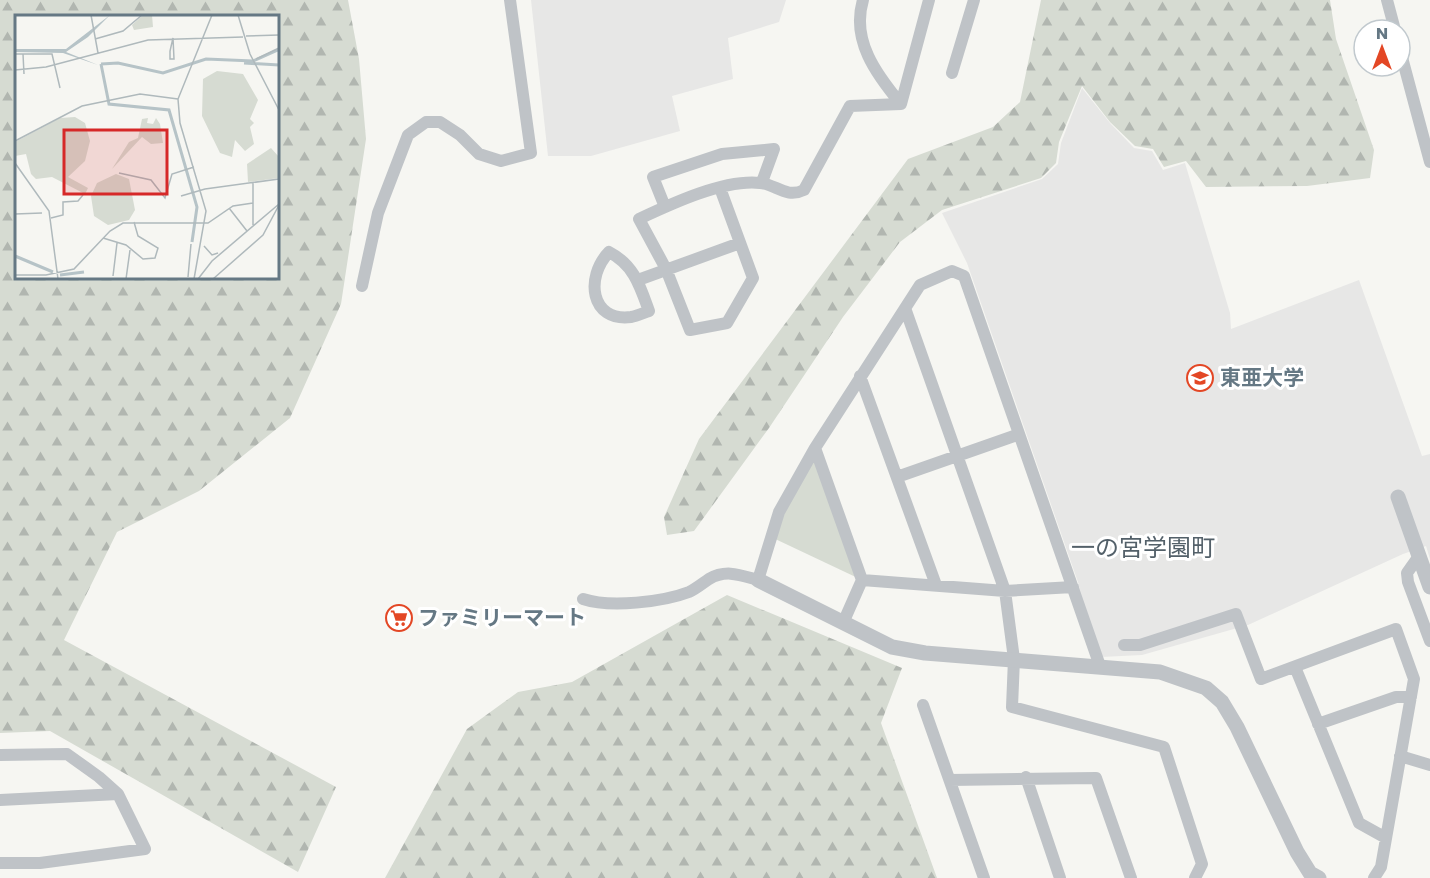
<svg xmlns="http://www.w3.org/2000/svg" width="1430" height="878" font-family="Poppins,'Noto Sans JP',sans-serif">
	<defs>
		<pattern id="forest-firs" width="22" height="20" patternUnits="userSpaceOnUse" patternTransform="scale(1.5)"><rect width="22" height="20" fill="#d6dbd2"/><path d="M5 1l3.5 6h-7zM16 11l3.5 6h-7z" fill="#b1b6b0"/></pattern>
	</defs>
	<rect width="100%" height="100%" fill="#f6f6f2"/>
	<path fill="#e7e7e6" d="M531,0H786L779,22L728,38L733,79L672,96L680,131L591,156H548Z
		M1082,88L1110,123L1134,148L1152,151L1163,170L1185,163L1230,313L1231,329L1359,280L1422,456L1430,454V559L1426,546L1403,554L1248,625L1142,655L1101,657L1077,597L1079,585L967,263L942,213L1042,179L1058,164L1061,143Z"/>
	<path fill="url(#forest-firs)" fill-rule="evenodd" d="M0,0H348L359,59L366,139L341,304L290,418L199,491L117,532L64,640L336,787L298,872L50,731L0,733ZM278,16V278H16V16Z
		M1041,0H1330L1336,39L1374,150L1370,178L1307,186L1206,187L1186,161L1164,167L1153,149L1135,146L1110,122L1082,86L1059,142L1056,163L1041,178L942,210L900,242L843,317L769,428L694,531L667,535L664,517L699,439L908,159L993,127L1020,102Z
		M727,595L902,668L881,723L937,878H385L467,729L518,692L572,682Z"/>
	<path fill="#d6dbd2" d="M815,448L862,580L771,537Z"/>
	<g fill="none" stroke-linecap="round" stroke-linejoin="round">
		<path stroke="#bfc3c7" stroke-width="12" d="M863,0C851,40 876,74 901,104
			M1387,0L1395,30
			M1400,50L1430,162
			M952,73L974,0
			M901,104L929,0
			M720,188L753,278L727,323L690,330L666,269L639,219C671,204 724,179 760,183C776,184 786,199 804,190L850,106L901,104
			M665,207L653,177L722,154L774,149L762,182
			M609,252C634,265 640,286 649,311C643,313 637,316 631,317C590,322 585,277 609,252Z
			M638,280L740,243
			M362,286L378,213L408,135L426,122H440L460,135L479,154L501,161L531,153L510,0
			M905,308L1005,591L1014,659L1012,707L1164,747L1202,864L1195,878
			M860,376L936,585
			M815,448L862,580L843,623
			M897,477L1014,436
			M1419,556L1407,573L1408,582L1430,641
			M862,580L1005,591L1073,587
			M583,599C610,608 663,602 689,592C696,589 703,583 709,579C726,569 740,575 758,580L779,512L815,448L920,285L952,271L964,276L1100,666
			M1124,645H1140L1236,614L1261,679L1396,629L1414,679L1381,867L1374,878
			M1295,667L1359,823L1386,838
			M923,705L984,878
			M1318,724L1396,697H1411
			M0,755L67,754L99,777L118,794
			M1400,756L1430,765
			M1026,777L1060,878
			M950,780L1096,778L1131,878
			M0,800L118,794L145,849L40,863H0"/>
		<path stroke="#bfc3c7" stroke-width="15" d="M1398,497L1430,587
			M758,580L892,647L925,653L1160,672L1206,688L1222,702L1237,727L1297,852L1310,873L1319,878"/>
	</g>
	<defs>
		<symbol id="university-ring" viewBox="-11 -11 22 22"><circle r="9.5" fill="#fff" stroke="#e34725" stroke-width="1.5"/><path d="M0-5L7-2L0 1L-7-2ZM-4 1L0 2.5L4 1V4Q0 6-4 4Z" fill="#e34725"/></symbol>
		<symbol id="supermarket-ring" viewBox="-11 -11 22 22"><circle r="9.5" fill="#fff" stroke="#e34725" stroke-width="1.5"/><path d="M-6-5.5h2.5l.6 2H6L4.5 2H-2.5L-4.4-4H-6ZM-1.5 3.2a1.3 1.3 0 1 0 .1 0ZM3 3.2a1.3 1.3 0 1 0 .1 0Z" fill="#e34725"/></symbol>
	</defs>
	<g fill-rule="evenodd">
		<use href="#university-ring" x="1185" y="363" width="30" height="30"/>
		<use href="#supermarket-ring" x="384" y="603" width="30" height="30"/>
	</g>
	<g text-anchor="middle" stroke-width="6" stroke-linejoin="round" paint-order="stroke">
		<g font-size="21" font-weight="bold" fill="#657884" stroke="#fff" text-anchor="start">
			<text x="1220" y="385">東亜大学</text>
			<text x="418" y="625">ファミリーマート</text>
		</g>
		<g font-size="24" fill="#536069" stroke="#fff">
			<text x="1143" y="556">一の宮学園町</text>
		</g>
	</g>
	<g transform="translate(15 15)">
		<rect width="264" height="264" fill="#f6f6f2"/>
		<path d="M202,56L228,59L243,85L235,104L239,108L235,112L239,129L230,136L220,125L217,142L205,138L187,101L188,64ZM60,102L70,108L75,126L70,146L53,162L73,173L70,179L37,162L21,164L16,159L11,139L0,141V127L45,103ZM133,103L132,108L138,109L141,103L145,109L148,128L136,129L127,122L97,154L114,127L123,123L127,104ZM101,159L114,164L120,195L114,205L93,210L79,201L76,181L82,168Z" fill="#d6dbd2"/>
		<path d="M128,0H137L138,12L119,15L117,10ZM256,133L264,142V163L233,167L232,149Z" fill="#d6dbd2"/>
		<path d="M95,0L73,22L51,37L83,50L48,38L0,37V34H51Z" fill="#b6c3c7"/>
		<path fill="none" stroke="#b6c3c7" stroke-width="3" d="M229,48L264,50M86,49L94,89L154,95L182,192L177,227M86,49L103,48L148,58L191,44L238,46L263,35M0,241L38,257M45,260L69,257"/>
		<path fill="none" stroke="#afb9bc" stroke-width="1.5" d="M76,0L83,38M223,0L235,39L264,95M231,21L264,20M158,23L159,44H155V36ZM80,24L108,16L127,0M0,39H37L45,73M8,39L9,59M241,44L264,33M0,55L31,52L133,25L228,22M0,126L67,91L125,79L163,84M0,148L34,196L43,264M104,158L136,165L150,183L157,159L179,152M238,168V210M166,181L190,174L264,164M214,193L232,216M0,199L27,198M36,203L48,200V187L63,186L68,180M88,223L111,230L128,244L140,243L143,233L123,221L119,207M189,231L197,240L203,238M0,260H31L59,254L95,216L108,208H193L218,191L238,188M98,261L102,228M173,262L176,229M111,264L115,235M179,264L191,196L165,108L163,84L197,0M183,264L197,246L264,189M198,264L248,220L264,190"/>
		<path fill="#d62828" fill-opacity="0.15" stroke="#d62828" stroke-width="3" d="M49,115H152V179H49Z"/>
		<rect width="264" height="264" fill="none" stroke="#657884" stroke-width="3"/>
	</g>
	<g transform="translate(1382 48)"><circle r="28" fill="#ffffff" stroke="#c1c9ce" stroke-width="1.5"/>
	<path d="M0-4.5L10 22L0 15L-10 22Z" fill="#e34725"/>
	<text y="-9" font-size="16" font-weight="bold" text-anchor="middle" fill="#657884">N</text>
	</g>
</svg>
